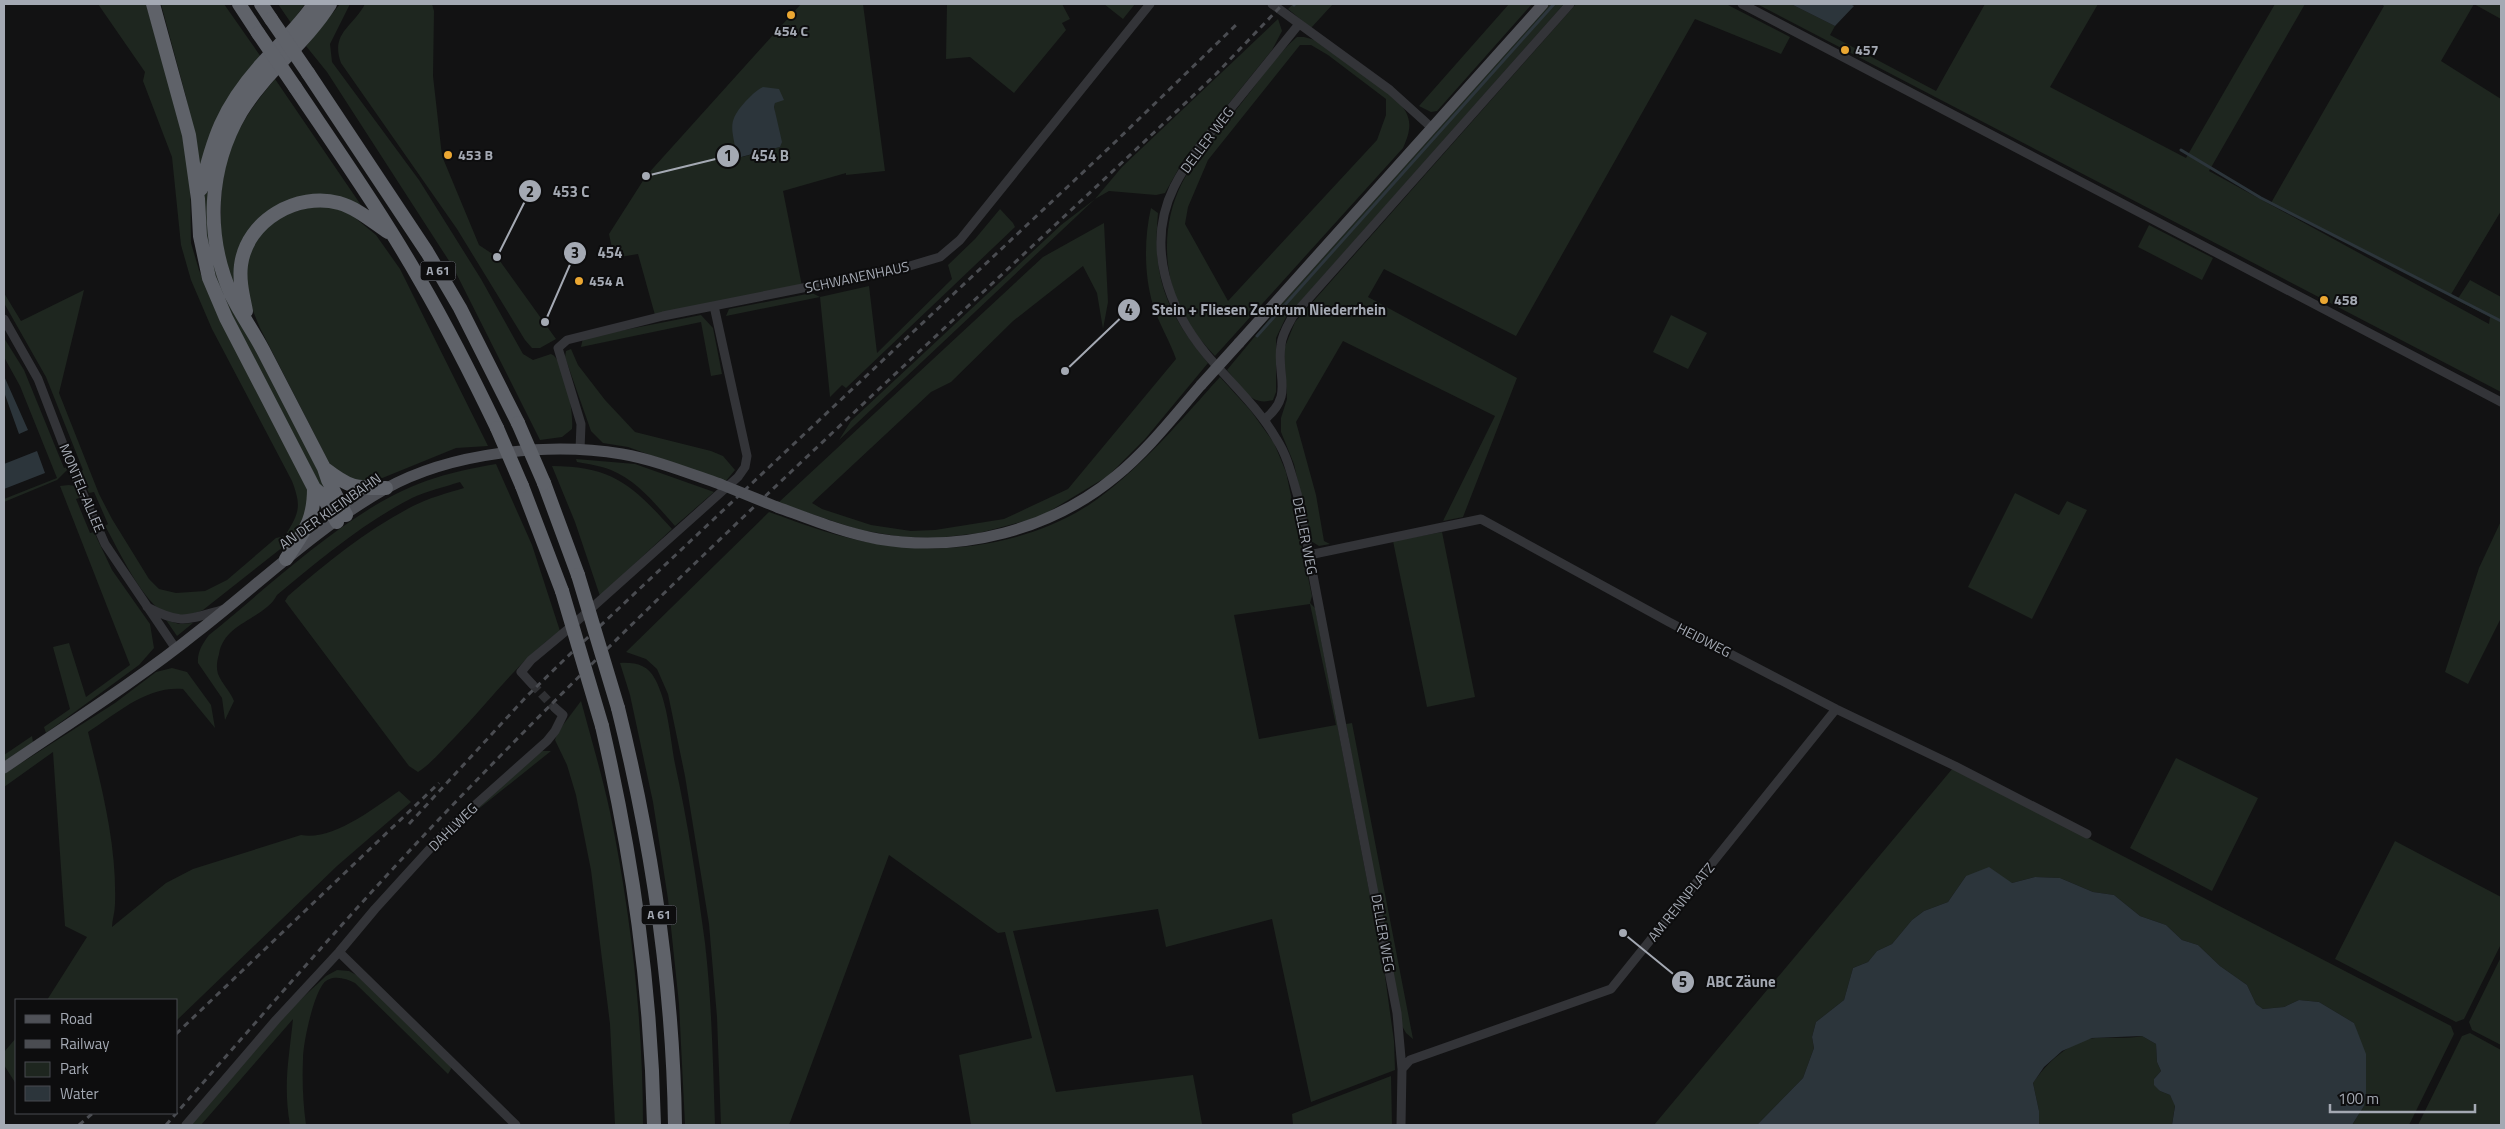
<svg xmlns="http://www.w3.org/2000/svg" width="2505" height="1129" font-family="'Titillium Web',sans-serif">
	<rect width="100%" height="100%" fill="#121213"/>
	<path fill="#1e261f" fill-rule="evenodd" d="M98,4H146L184,137L190,171L191,243L199,270L212,301L309,490L303,525L288,543L203,610C193,614 180,619 169,615C143,605 119,550 105,526L108,524L94,492L89,493L80,472L83,470L46,377L4,303V293L21,321L84,290L59,393L99,494L112,519L149,579L159,589L176,593L205,591L227,580L276,538L285,536C299,513 302,507 292,481L212,329L191,280L181,245L172,157L143,81L145,72Z
		M161,4H224L261,57L200,171L186,97Z
		M278,4H305L291,23Z
		M340,4H350L330,44L332,62L419,180L481,279L523,354L533,360L551,354C565,359 574,414 572,429L562,437L540,440L453,267L327,72L306,46Z
		M365,4H432L434,11L433,76L442,156L479,245L497,257L556,339L540,348H532L525,340L457,229L341,63C330,33 353,27 365,4Z
		M801,4H863L885,171L846,175V173L783,191L802,286L655,315L638,254L614,258L609,234L646,176ZM778,89L774,107L780,147L742,157Z
		M947,4H1062L1070,19L1062,23L1066,30L1014,93L970,57L946,59Z
		M1104,4H1135L1123,19Z
		M1293,4H1333L1311,28L1288,9Z
		M1509,4H1532L1437,111L1431,112L1419,106Z
		M1550,4H1564L1285,319L1276,338V392L1273,400C1250,407 1241,386 1227,370L1285,300Z
		M1576,4H1726L1790,37L1781,54L1695,19L1516,336L1384,269L1368,297L1517,378L1463,517L1443,521L1495,416L1343,341L1296,422L1316,495L1324,541L1330,544L1319,546L1311,541L1294,464L1281,432V418L1287,399L1284,349L1295,322Z
		M1757,4H1791L1835,26L1830,35L1936,91L1985,4H2098L2050,87L2186,158L2275,4H2305L2209,171L2489,324L2490,317L2457,300L2470,280L2501,297V392Z
		M2381,4H2501V19L2474,4L2441,61L2501,99V211L2450,296L2271,203L2384,6Z
		M1278,19L1282,31L1272,50L1184,159L1165,193L1156,195L1109,191L1095,199L839,440L851,421L1061,225L1095,199L1122,167Z
		M1297,37H1304L1315,40L1394,97C1412,115 1413,126 1403,148L1215,356C1204,344 1193,332 1185,317C1162,277 1161,224 1182,183C1196,156 1217,133 1236,110C1256,86 1274,57 1297,37ZM1300,45H1311L1328,55L1386,99V115L1377,140L1228,301L1185,224L1188,207L1208,160Z
		M275,79L365,211L337,199L257,223L239,296C232,280 224,263 221,245C220,236 221,225 221,215C220,156 238,123 275,79Z
		M223,143L214,252L325,481L326,497L221,296C210,264 198,224 205,190C209,174 218,158 223,143Z
		M325,206L348,212L376,235L400,269L488,446L456,448L375,481L348,482L329,463L260,328C253,312 246,293 246,275C246,243 272,216 302,207C309,205 318,206 325,206Z
		M1151,208L1158,213C1152,280 1167,312 1208,363L1145,439L1108,476L1040,517L979,533L937,538L903,537L860,530L778,503L1043,257L1104,223L1108,302L1103,329L1097,293L1083,266L1013,321L951,382L931,392L812,503L822,509L871,525L911,531L935,530L1004,519L1068,489L1176,359C1170,341 1159,324 1153,305C1144,275 1144,238 1151,208Z
		M1000,209L1013,223L1015,227L846,388L842,385L830,397L820,297L726,316L729,309L812,293L820,297L869,286L877,353L952,279L948,265L975,239Z
		M2149,225L2213,258L2202,280L2138,247Z
		M701,315L713,328L722,374L711,376L701,322L581,347L583,338Z
		M1671,315L1707,333L1688,369L1653,352Z
		M4,338L24,370L64,468L67,467L68,469L57,480L4,502V499L57,478L20,386L4,357Z
		M571,349L578,365L605,400L635,432L711,451L723,456L735,470L725,482L628,447L603,443L591,431L565,357L566,351Z
		M1220,377L1251,411L1274,443L1286,472L1312,596L1310,603L1315,608L1384,969L1394,1041L1395,1070L1311,1102L1272,919L1166,947L1158,909L1013,931L1056,1092L1193,1075L1202,1124L971,1125L959,1055L1032,1038L1005,932L998,933L889,855L789,1125H721L717,1017L709,924L685,776L668,694L657,669L646,659L626,652L769,512C805,525 840,538 878,544C951,556 1035,543 1096,500C1143,466 1181,420 1220,377ZM1310,604L1336,725L1259,739L1234,615Z
		M576,459L635,464L714,492L675,526C656,505 638,481 611,470C601,466 588,464 577,462Z
		M496,464L532,545L560,631C519,660 489,702 455,737C443,749 432,763 418,772L409,766L285,601L288,596C327,562 367,530 413,506C429,498 447,493 464,488L460,482C444,487 427,491 412,498C363,523 319,560 277,595C265,619 224,622 219,654C217,661 216,667 218,674C222,684 230,691 234,701L225,720L222,698L198,663C197,652 203,643 209,635C271,585 351,507 426,481C448,473 473,468 496,464Z
		M552,466C613,466 633,486 672,529L600,596L575,522Z
		M69,485L75,486L79,498L76,499L90,533L94,532L112,570L150,624L154,648L139,665L46,733L44,727L70,709L53,647L69,643L86,697L130,665L60,486Z
		M2015,493L2059,515L2067,501L2087,510L2032,619L1968,587Z
		M2501,521V618L2468,684L2445,672L2479,568Z
		M1442,532L1475,697L1427,707L1393,541Z
		M166,620L179,624L193,623L177,636Z
		M620,663C635,662 648,665 655,679C668,703 670,737 675,764C688,823 697,883 705,943C712,1004 713,1065 715,1125H685L679,1004L668,899L653,802L630,695Z
		M172,668L187,672L211,705L215,728L183,689C146,686 118,713 88,732C102,788 117,846 115,904C115,912 112,920 112,927L166,883L193,869L301,835C333,841 374,808 399,791L411,802L337,866L176,1021V1000H47L87,937L65,926L53,752L4,787V774L115,703L156,672Z
		M581,701C591,738 602,775 610,812C631,914 643,1021 643,1125H615L610,1024L591,870L576,795L567,765L555,740L557,733Z
		M1352,723L1413,1039L1406,1033L1402,1026L1346,724Z
		M32,736L33,742L4,762V755Z
		M542,751H551L471,815L532,758Z
		M2176,758L2258,798L2212,891L2130,848Z
		M1953,768L2451,1026L2454,1034L2409,1125H2352L2364,1106L2354,1023L2319,1002L2299,1000L2284,1007L2263,1009L2256,1004L2247,985L2220,966L2198,945L2182,940L2166,925L2140,916L2114,895L2093,892L2060,878L2035,877L2012,883L1966,876L1948,902L1924,911L1912,920L1892,944L1877,951L1868,962L1853,968L1844,1000L1816,1022L1812,1037L1814,1048L1803,1078L1757,1125H1654Z
		M2395,841L2501,897V944L2464,1019L2456,1022L2335,959Z
		M2501,957V1045L2472,1030L2469,1022Z
		M337,970L349,971L362,978L450,1064L451,1069L448,1074L355,983C345,978 331,974 323,984C313,997 303,1043 303,1059C302,1081 303,1103 306,1125H290C283,1084 289,1059 293,1019L201,1125H189L285,1014L326,976Z
		M2470,1033L2501,1050V1125H2418L2462,1036Z
		M2142,1036L2156,1044L2157,1062L2161,1071L2154,1079L2160,1091L2170,1095L2175,1105L2172,1125H2039V1111L2033,1083C2045,1065 2071,1039 2095,1038C2110,1037 2127,1039 2142,1036Z
		M16,1038V1084L4,1065V1052Z
		M1391,1076L1392,1125H1293L1292,1114Z"/>
	<path fill="#2c353b" d="M1791,4H1850L1854,6L1835,26Z
		M763,87L779,89L784,100L775,103L774,107L782,142L780,147L741,157L736,154C733,129 726,123 745,102C751,96 755,91 763,87Z
		M4,376L28,430L19,434L4,392Z
		M37,451L45,473L4,489V464Z
		M1989,867L2012,883L2035,877L2060,878L2093,892L2114,895L2140,916L2166,925L2182,940L2198,945L2220,966L2247,985L2256,1004L2263,1009L2284,1007L2299,1000L2319,1002L2354,1023L2366,1054V1094L2364,1106L2352,1125H2172L2175,1106L2170,1095L2160,1091L2154,1085V1079L2161,1071L2157,1062L2156,1044L2142,1036L2092,1038L2062,1051L2044,1067L2033,1083L2039,1111V1125H1757L1803,1078L1814,1048L1812,1037L1816,1022L1844,1000L1853,968L1868,962L1877,951L1892,944L1912,920L1924,911L1948,902L1966,876Z"/>
	<g fill="none" stroke-linecap="round" stroke-linejoin="round">
		<path stroke="#2c353b" stroke-width="3" d="M1294,5L1295,4
			M2181,150L2261,198L2501,321
			M1257,336L1554,4"/>
		<path stroke="#2f3033" stroke-width="9" stroke-dasharray="9 4.5" stroke-linecap="butt" d="M532,684L555,708"/>
		<path stroke="#333438" stroke-width="9" d="M1272,4L1390,90L1432,128
			M1742,4L2501,402
			M1299,24C1275,54 1251,83 1227,113C1208,136 1188,159 1174,187C1145,246 1168,308 1207,355C1231,383 1259,408 1277,440C1288,457 1292,477 1298,497L1397,1013L1402,1069L1401,1125
			M4,319L38,379L76,478L105,544L176,649
			M1264,420C1295,395 1276,377 1281,345C1282,334 1288,325 1293,316L1570,4
			M580,450L581,424L558,348L567,340L663,316L903,268L940,257L960,240L1150,4
			M1309,555L1481,519L1669,622L1836,709L1955,766L2087,834
			M147,607C183,626 188,619 225,609
			M532,684L521,672L531,660L567,630L738,477L745,467L747,456L714,306
			M339,952L516,1125
			M1402,1069L1410,1060L1611,989L1836,709
			M186,1125L276,1020L339,952L375,909L446,831L547,741L555,731L563,715L555,708"/>
		<path stroke="#4f5157" stroke-width="11" d="M1239,343L1543,4
			M777,507C810,519 844,533 878,539C962,553 1051,530 1116,476C1148,450 1174,416 1201,385
			M4,768C68,724 135,682 196,633C258,585 316,528 385,489C451,452 549,442 622,454C656,460 688,473 720,484"/>
		<path stroke="#5f6269" stroke-width="14" d="M153,4L189,135L198,199L200,236L209,278L226,318L314,488L322,495L337,522
			M239,4L258,33
			M261,4L271,19
			M330,4C305,44 265,72 241,112C208,168 205,235 231,294C240,313 253,331 263,350C283,389 304,429 324,468L328,480L346,515
			M308,73L427,252L460,308L518,423
			M295,87C338,151 383,215 421,282C449,330 473,378 497,428
			M201,189C213,138 223,108 259,67C277,46 299,27 314,4
			M246,311C243,296 239,281 241,265C247,220 297,192 339,203C357,208 373,222 388,232
			M324,468C350,488 354,488 386,488
			M544,483L578,575
			M522,486L562,591
			M286,559C304,531 314,522 314,488
			M618,708C652,845 673,984 675,1125
			M602,726C633,861 651,987 654,1125"/>
		<path stroke="#4a4c51" stroke-width="3" stroke-dasharray="6 5" stroke-linecap="butt" d="M409,824L526,697L567,657L1111,146L1237,24
			M176,1034L439,783
			M79,1125L93,1113
			M166,1125C266,1011 365,895 471,786C710,539 967,310 1216,74L1283,4"/>
		<path stroke="#4f5157" stroke-width="11" d="M1201,385L1239,343
			M720,484L777,507"/>
		<path stroke="#5f6269" stroke-width="14" d="M271,19L308,73
			M258,33L295,87
			M518,423L544,483
			M497,428L522,486
			M578,575L618,708
			M562,591L602,726"/>
	</g>
	<g fill="#eba732" stroke="#0d0d0e" stroke-width="2">
		<circle cx="791" cy="15" r="5"/>
		<circle cx="1845" cy="50" r="5"/>
		<circle cx="448" cy="155" r="5"/>
		<circle cx="579" cy="281" r="5"/>
		<circle cx="2324" cy="300" r="5"/>
	</g>
	<g text-anchor="middle" stroke-width="4" stroke-linejoin="round" paint-order="stroke">
		<g fill="#0d0d0e" stroke="#777a82" stroke-width="1">
			<rect x="420.5" y="261.5" width="35" height="19" rx="4"/>
			<rect x="641.5" y="905.5" width="35" height="19" rx="4"/>
		</g>
		<g font-size="12" font-weight="bold" fill="#a4a9b3">
			<text x="438" y="275">A 61</text>
			<text x="659" y="919">A 61</text>
		</g>
		<g font-size="14" font-weight="bold" fill="#a4a9b3" stroke="#0d0d0e" text-anchor="start">
			<text x="791" y="36" text-anchor="middle">454 C</text>
			<text x="1855" y="55">457</text>
			<text x="458" y="160">453 B</text>
			<text x="589" y="286">454 A</text>
			<text x="2334" y="305">458</text>
		</g>
		<g font-size="14" fill="#a4a9b3" stroke="#0d0d0e">
			<text transform="translate(1207 140) rotate(-53)" y="5">DELLER WEG</text>
			<text transform="translate(857 277) rotate(-12)" y="5">SCHWANENHAUS</text>
			<text transform="translate(82 488) rotate(67)" y="5">MONTEL-ALLEE</text>
			<text transform="translate(330 511) rotate(-35)" y="5">AN DER KLEINBAHN</text>
			<text transform="translate(1305 536) rotate(79)" y="5">DELLER WEG</text>
			<text transform="translate(1704 640) rotate(27)" y="5">HEIDWEG</text>
			<text transform="translate(453 827) rotate(-44)" y="5">DAHLWEG</text>
			<text transform="translate(1681 902) rotate(-51)" y="5">AM RENNPLATZ</text>
			<text transform="translate(1383 933) rotate(80)" y="5">DELLER WEG</text>
		</g>
	</g>
	<path fill="none" stroke="#a4a9b3" stroke-width="2" d="M646 176L728 156M497 257L530 191M545 322L575 253M1065 371L1129 310M1623 933L1683 982"/>
	<g fill="#a4a9b3" stroke="#0d0d0e" stroke-width="2">
		<circle cx="646" cy="176" r="5"/>
		<circle cx="497" cy="257" r="5"/>
		<circle cx="545" cy="322" r="5"/>
		<circle cx="1065" cy="371" r="5"/>
		<circle cx="1623" cy="933" r="5"/>
		<circle cx="728" cy="156" r="12"/>
		<circle cx="530" cy="191" r="12"/>
		<circle cx="575" cy="253" r="12"/>
		<circle cx="1129" cy="310" r="12"/>
		<circle cx="1683" cy="982" r="12"/>
	</g>
	<g font-size="15" text-anchor="middle" font-weight="bold" fill="#111">
		<text x="728" y="161">1</text>
		<text x="530" y="197">2</text>
		<text x="575" y="258">3</text>
		<text x="1129" y="315">4</text>
		<text x="1683" y="987">5</text>
	</g>
	<g font-size="15" text-anchor="middle" font-weight="bold" fill="#a4a9b3" stroke="#0d0d0e" stroke-width="4" stroke-linejoin="round" paint-order="stroke">
		<text x="770" y="161">454 B</text>
		<text x="571" y="197">453 C</text>
		<text x="610" y="258">454</text>
		<text x="1269" y="315">Stein + Fliesen Zentrum Niederrhein</text>
		<text x="1741" y="987">ABC Zäune</text>
	</g>
	<rect width="2505" height="1129" fill="none" stroke="#a4a9b3" stroke-width="10"/>
	<rect x="15" y="999" width="162" height="115" fill="#0d0d0e" stroke="#494b50"/>
	<rect x="25" y="1015" width="25" height="8" fill="#4f5157" stroke="#494b50"/>
	<text x="60" y="1024" font-size="15" fill="#a4a9b3">Road</text>
	<rect x="25" y="1040" width="25" height="8" fill="#4a4c51" stroke="#494b50"/>
	<text x="60" y="1049" font-size="15" fill="#a4a9b3">Railway</text>
	<rect x="25" y="1062" width="25" height="15" fill="#1e261f" stroke="#494b50"/>
	<text x="60" y="1074" font-size="15" fill="#a4a9b3">Park</text>
	<rect x="25" y="1086" width="25" height="15" fill="#2c353b" stroke="#494b50"/>
	<text x="60" y="1099" font-size="15" fill="#a4a9b3">Water</text>
	<path d="M2330 1104v8h145v-8" fill="none" stroke="#a4a9b3" stroke-width="2.5"/>
	<text x="2338" y="1104" font-size="15" fill="#a4a9b3" stroke="#0d0d0e" stroke-width="4" paint-order="stroke">100 m</text>
</svg>
